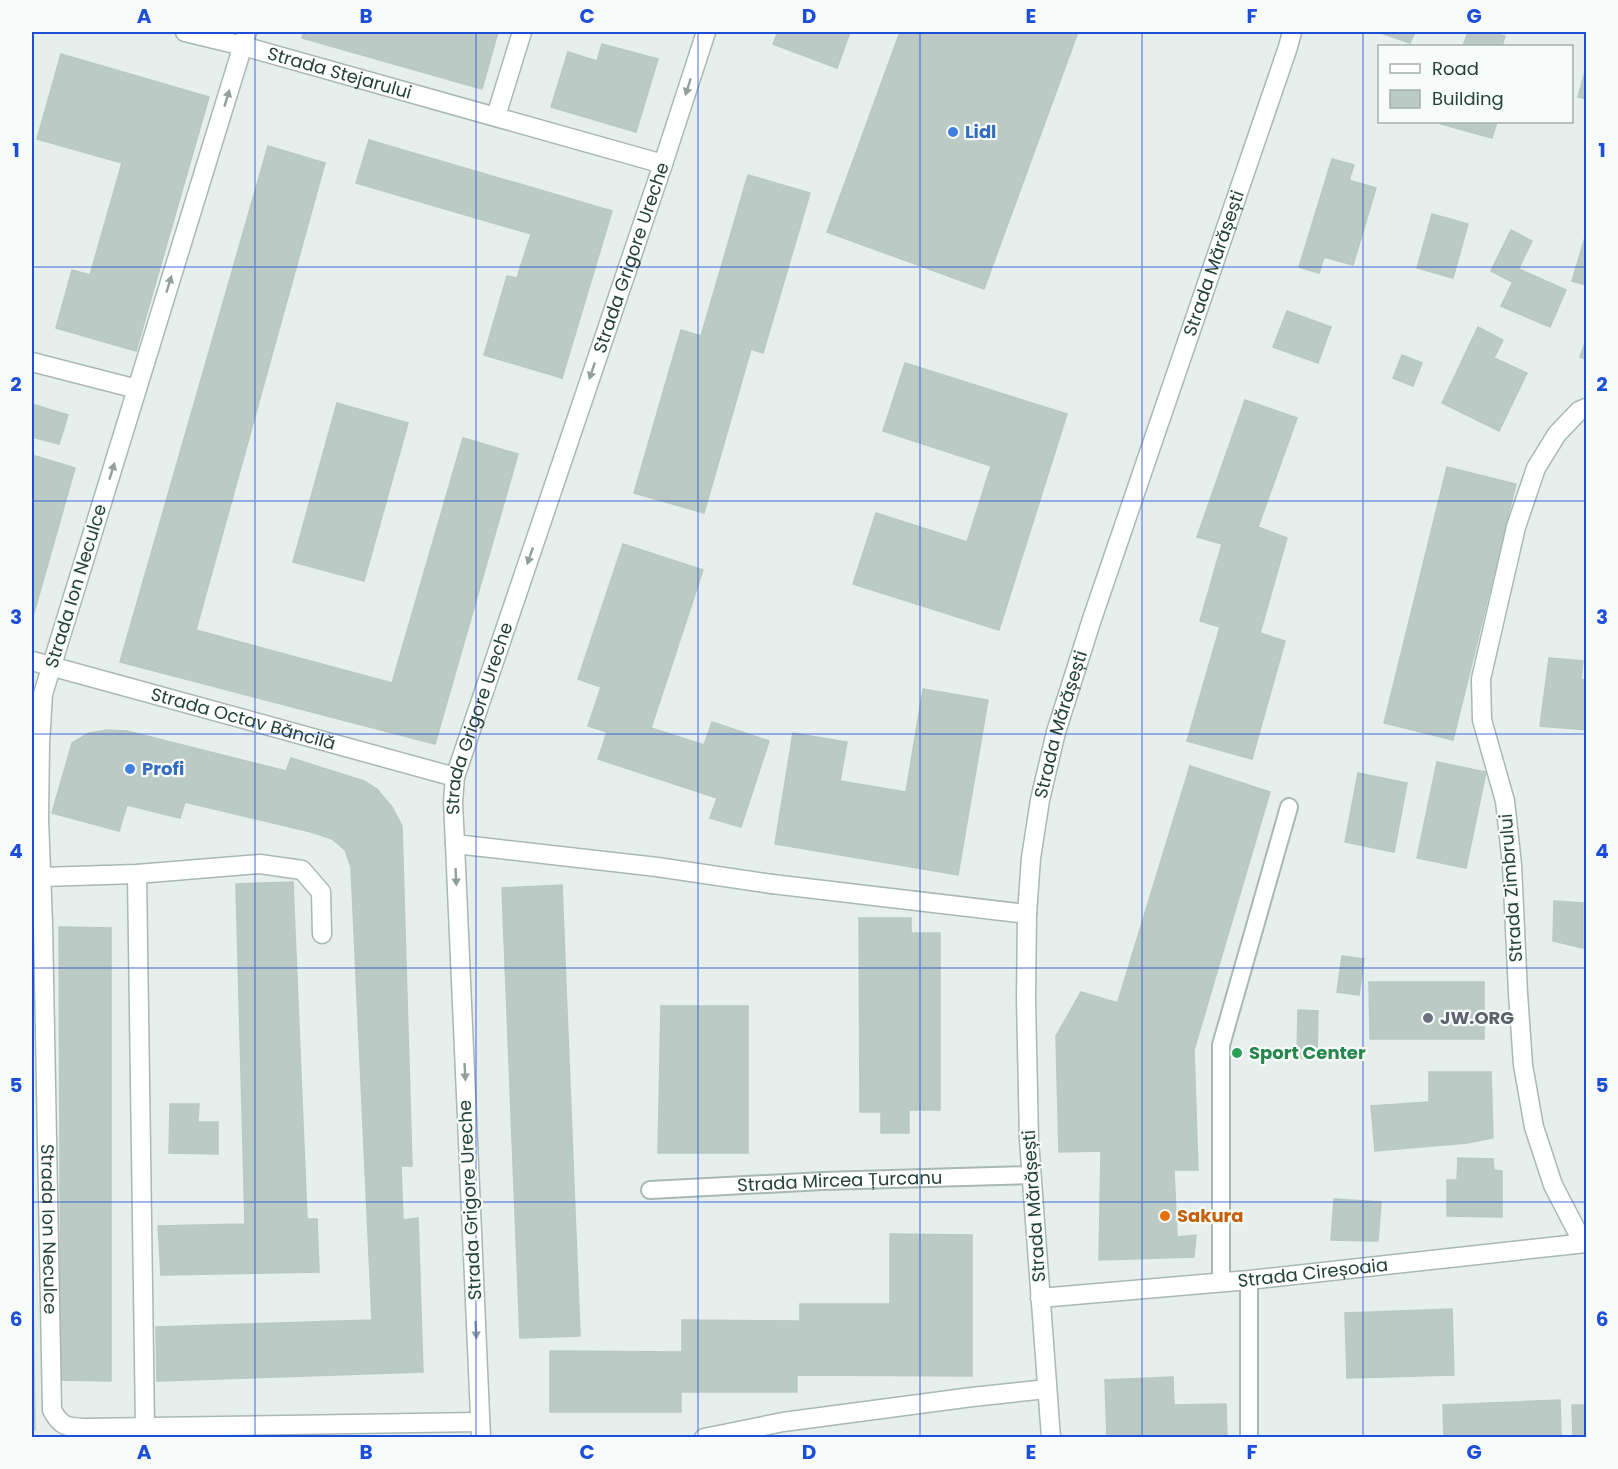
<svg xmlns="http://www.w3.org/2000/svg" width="1618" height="1469" font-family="Poppins,sans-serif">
	<rect width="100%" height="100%" fill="#e6efeb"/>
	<path fill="#bbcac4" stroke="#b8c9c2" stroke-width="1.5" d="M304,32H498L482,89L302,38Z
		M778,32H850L837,68L773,44Z
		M900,32H1078L984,289L827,232Z
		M1378,32H1415L1410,43Z
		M1468,32H1489L1505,36L1502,46H1463Z
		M602,44L658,59L636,132L551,107L568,52L597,61Z
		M61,54L209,97L136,351L56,328L72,270L90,275L122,163L37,139Z
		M1586,68V99L1578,97Z
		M1442,122H1497L1492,138L1441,124Z
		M369,140L612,211L562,378L484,355L507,276L517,278L531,234L356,183Z
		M268,146L325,163L196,630L392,683L463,438L518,454L435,744L120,662Z
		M1332,159L1354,165L1349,180L1376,188L1353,265L1324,257L1319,273L1299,267Z
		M748,175L810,193L763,353L751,349L704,513L634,493L681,330L701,336Z
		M1432,214L1468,224L1453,278L1417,268Z
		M1511,230L1532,241L1512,282L1491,271Z
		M1586,234V285L1572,281Z
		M1519,269L1566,290L1550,327L1501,306Z
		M1287,311L1331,327L1318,363L1273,347Z
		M1478,327L1503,340L1494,358L1527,373L1499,431L1442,403Z
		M1586,340V359L1580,357Z
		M1402,355L1422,363L1413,386L1393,378Z
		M905,363L1067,414L999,630L853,584L876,513L967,542L991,466L883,431Z
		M1245,400L1297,418L1258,527L1287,538L1260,633L1285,641L1252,759L1187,741L1220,627L1200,621L1222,544L1197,537Z
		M337,403L408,423L364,581L293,562Z
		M32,404L68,415L59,444L32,437Z
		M32,455L75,468L32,620Z
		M1447,467L1516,484L1453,740L1384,723Z
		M623,544L703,570L651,728L704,745L712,722L769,741L741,827L710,818L717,798L598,759L607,732L588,726L601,687L578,679Z
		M1549,658L1583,661L1581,679L1586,680V730L1540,726Z
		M923,689L988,700L958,875L775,844L793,733L847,742L840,781L906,792Z
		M107,730L127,731L286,771L291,758L364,781L377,789L392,807L402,826L412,1166H401L403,1220L418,1218L423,1372L157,1381L156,1327L372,1320L351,867L345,850L332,839L311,832L185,802L180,818L127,805L119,831L52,813L72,743L89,733Z
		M1437,762L1486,772L1466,868L1417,858Z
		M1190,766L1270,792L1194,1050L1111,1024Z
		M1358,773L1407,783L1394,852L1345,842Z
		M293,882L307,1219H317L319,1272L161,1275L158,1226L245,1224L236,884Z
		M562,885L580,1336L520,1338L502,888Z
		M1554,901L1583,903V948L1553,941Z
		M859,918H911V933H940V1110H909V1133H881V1112H860Z
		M59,927L111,928V1381L61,1380Z
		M1342,956L1364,959L1359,995L1337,992Z
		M1369,982H1484V1039H1370Z
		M1081,992L1118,1003L1111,1024L1194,1050L1198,1170H1174L1177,1237L1196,1235L1194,1257L1099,1260L1101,1151L1059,1152L1056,1036Z
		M661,1006H748V1153H658Z
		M1298,1010L1318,1011L1317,1058H1297Z
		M1429,1072H1491L1493,1138L1467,1143L1375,1151L1371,1106L1429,1102Z
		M170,1104H199L198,1122H218V1154L169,1153Z
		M1458,1158L1493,1159L1494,1170L1502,1171V1217L1447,1216V1180H1457Z
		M1334,1199L1381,1202L1378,1241L1331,1240Z
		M32,1221L35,1430H32Z
		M890,1234L972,1235V1376L797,1375V1392H681V1412H550V1351L682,1352V1320L800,1321V1304H890Z
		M1452,1309L1454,1375L1347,1378L1345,1313Z
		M1173,1377L1174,1405L1226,1404L1227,1438H1107L1105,1380Z
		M1560,1400L1561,1438H1444L1443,1405Z
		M1572,1405H1586V1438H1573Z"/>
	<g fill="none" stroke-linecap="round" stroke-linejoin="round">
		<defs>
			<g id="service">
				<path id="s1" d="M650,1190L823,1181L1031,1175"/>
				<path d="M1221,1283V1045L1289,807"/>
				<path d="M1249,1438V1280"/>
			</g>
			<path id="pedestrian" d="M772,884L1027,914
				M704,1438L783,1422L972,1397L1047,1389"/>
			<g id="minor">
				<path id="s2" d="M185,32L243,46L663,164"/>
				<path id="s3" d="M247,32L43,694L40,744L39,819L43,924L52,1410C61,1427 67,1427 85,1428L480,1422"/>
				<path d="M496,116L522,32"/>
				<path d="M32,362L137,389"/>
				<path id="s4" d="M32,661L455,777"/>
				<path d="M455,844L657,867L772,884"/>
				<path d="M137,874L145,1427"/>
				<path d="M42,877L137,874L260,864L302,870L321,892L322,934"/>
				<path d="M1583,1243L1553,1185L1534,1127L1523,1065L1518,993L1512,865L1505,801L1482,720L1481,679L1516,527L1536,468L1557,434L1579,411L1586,408"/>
				<path id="s5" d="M1040,1298L1249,1280L1586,1243"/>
				<path id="s6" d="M481,1438L455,844L453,802L455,777L663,164L706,32"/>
			</g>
			<g id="tertiary">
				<path id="s7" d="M1051,1438L1029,1140L1026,998L1027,914L1031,858L1040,800L1056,732L1092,619L1288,47L1292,32"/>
			</g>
		</defs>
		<use href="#service" stroke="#a8b8b2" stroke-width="20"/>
		<use href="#pedestrian" stroke="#a8b8b2" stroke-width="21"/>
		<use href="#minor" stroke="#a8b8b2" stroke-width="21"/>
		<use href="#tertiary" stroke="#a8b8b2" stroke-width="21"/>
		<use href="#service" stroke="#fff" stroke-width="16"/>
		<use href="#pedestrian" stroke="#fff" stroke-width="18"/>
		<use href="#minor" stroke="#fff" stroke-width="18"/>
		<use href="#tertiary" stroke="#fff" stroke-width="18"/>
	</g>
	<defs><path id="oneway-solid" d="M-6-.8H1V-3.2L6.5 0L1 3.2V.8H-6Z" transform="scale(1.5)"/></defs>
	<g fill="#92a09c">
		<use href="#oneway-solid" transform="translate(688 87) rotate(108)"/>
		<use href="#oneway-solid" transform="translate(227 98) rotate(-73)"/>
		<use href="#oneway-solid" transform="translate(169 284) rotate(-73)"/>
		<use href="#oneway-solid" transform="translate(592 371) rotate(109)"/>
		<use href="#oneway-solid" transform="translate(112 471) rotate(-73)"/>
		<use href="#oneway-solid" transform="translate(530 556) rotate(109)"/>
		<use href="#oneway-solid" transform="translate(456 877) rotate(87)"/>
		<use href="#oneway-solid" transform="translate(465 1072) rotate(87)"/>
		<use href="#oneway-solid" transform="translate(476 1330) rotate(87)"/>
	</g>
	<path fill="none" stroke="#1d4ed8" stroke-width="1.5" stroke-opacity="0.55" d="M255,32V1438M476,32V1438M698,32V1438M920,32V1438M1142,32V1438M1363,32V1438M32,267H1586M32,501H1586M32,734H1586M32,968H1586M32,1202H1586"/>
	<g fill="#3f7fe0" stroke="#f7fbf9" stroke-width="2">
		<circle cx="953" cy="132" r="6"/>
		<circle cx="130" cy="769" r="6"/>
	</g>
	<circle fill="#6b7280" stroke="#f7fbf9" stroke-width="2" cx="1428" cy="1018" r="6"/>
	<circle fill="#2e9e5b" stroke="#f7fbf9" stroke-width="2" cx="1237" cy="1053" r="6"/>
	<circle fill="#e8710a" stroke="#f7fbf9" stroke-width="2" cx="1165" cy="1216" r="6"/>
	<g text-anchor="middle" stroke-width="4.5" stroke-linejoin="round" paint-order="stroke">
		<g font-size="18" fill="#24423a" stroke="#f7fbf9">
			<text dy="6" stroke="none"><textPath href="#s2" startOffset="160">Strada Stejarului</textPath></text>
			<text dy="6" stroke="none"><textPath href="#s6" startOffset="1210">Strada Grigore Ureche</textPath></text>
			<text dy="6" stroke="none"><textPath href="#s7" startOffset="1204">Strada Mărășești</textPath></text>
			<text transform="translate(76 586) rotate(-73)" y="6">Strada Ion Neculce</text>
			<text dy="6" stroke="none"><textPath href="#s4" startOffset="219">Strada Octav Băncilă</textPath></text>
			<text dy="6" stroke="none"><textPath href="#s6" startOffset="724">Strada Grigore Ureche</textPath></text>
			<text dy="6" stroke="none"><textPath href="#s7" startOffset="718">Strada Mărășești</textPath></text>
			<text transform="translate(1511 888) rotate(-94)" y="6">Strada Zimbrului</text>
			<text dy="6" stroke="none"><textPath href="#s1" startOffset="190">Strada Mircea Țurcanu</textPath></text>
			<text transform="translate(470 1200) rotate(-93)" y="6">Strada Grigore Ureche</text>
			<text transform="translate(1034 1206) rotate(-94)" y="6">Strada Mărășești</text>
			<text dy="6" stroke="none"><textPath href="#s3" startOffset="1228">Strada Ion Neculce</textPath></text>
			<text dy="6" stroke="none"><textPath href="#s5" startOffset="274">Strada Cireșoaia</textPath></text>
		</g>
		<g font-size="18" font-weight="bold" fill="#366cbe" stroke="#f7fbf9" text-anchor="start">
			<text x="965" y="138">Lidl</text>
			<text x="142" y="775">Profi</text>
		</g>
		<g font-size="18" font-weight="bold" fill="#5b616d" stroke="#f7fbf9" text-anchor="start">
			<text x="1440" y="1024">JW.ORG</text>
		</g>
		<g font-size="18" font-weight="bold" fill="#27864d" stroke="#f7fbf9" text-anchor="start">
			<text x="1249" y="1059">Sport Center</text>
		</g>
		<g font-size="18" font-weight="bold" fill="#c56008" stroke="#f7fbf9" text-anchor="start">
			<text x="1177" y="1222">Sakura</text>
		</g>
	</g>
	<rect width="1618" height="1469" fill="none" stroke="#f7fbf9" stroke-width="66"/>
	<rect x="1378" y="45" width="195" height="78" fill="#f7fbf9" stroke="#a3b1ad" stroke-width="1.5"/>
	<rect x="1390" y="64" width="30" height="9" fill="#ffffff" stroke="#a3b1ad" stroke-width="1.5"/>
	<text x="1432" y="75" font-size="18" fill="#24423a">Road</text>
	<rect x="1390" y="90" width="30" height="18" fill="#bbcac4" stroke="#a3b1ad" stroke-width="1.5"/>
	<text x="1432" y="105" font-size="18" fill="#24423a">Building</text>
	<rect x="33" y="33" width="1552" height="1403" fill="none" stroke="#1d4ed8" stroke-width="2"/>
	<g font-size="20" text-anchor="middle" font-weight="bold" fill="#1d4ed8">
		<text x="144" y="23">A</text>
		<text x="366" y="23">B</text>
		<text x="587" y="23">C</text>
		<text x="809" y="23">D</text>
		<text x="1031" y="23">E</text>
		<text x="1252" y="23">F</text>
		<text x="1474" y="23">G</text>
		<text x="16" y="157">1</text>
		<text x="1602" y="157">1</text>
		<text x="16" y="391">2</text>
		<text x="1602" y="391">2</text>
		<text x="16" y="624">3</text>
		<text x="1602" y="624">3</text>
		<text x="16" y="858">4</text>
		<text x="1602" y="858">4</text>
		<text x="16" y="1092">5</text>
		<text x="1602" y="1092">5</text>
		<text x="16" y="1326">6</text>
		<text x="1602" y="1326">6</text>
		<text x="144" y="1459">A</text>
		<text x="366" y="1459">B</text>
		<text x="587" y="1459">C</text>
		<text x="809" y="1459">D</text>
		<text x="1031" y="1459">E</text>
		<text x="1252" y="1459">F</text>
		<text x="1474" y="1459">G</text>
	</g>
</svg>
